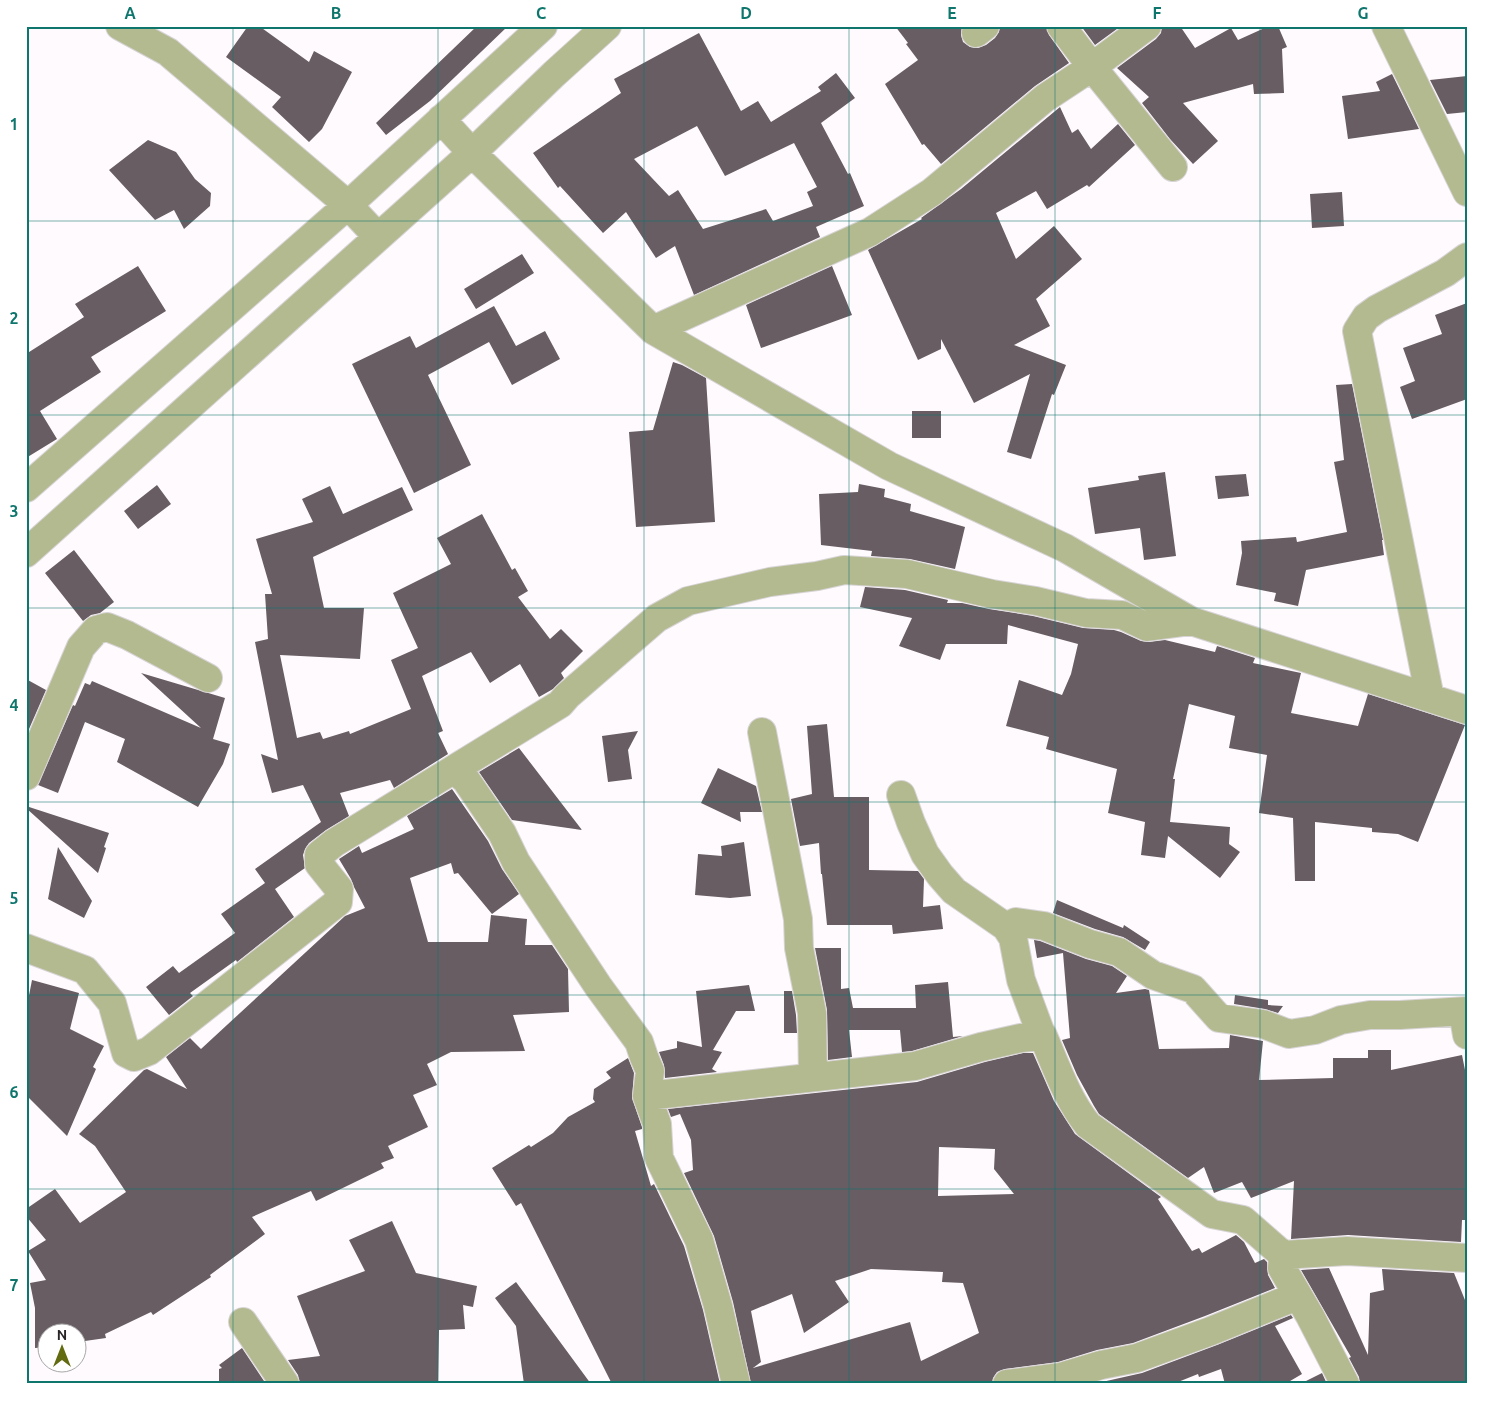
<svg xmlns="http://www.w3.org/2000/svg" width="1493" height="1410" font-family="Ubuntu,sans-serif">
	<rect width="100%" height="100%" fill="#fffafd"/>
	<path fill="#675d62" fill-rule="evenodd" d="M248,26H259L309,62L314,51L352,72L322,129L309,142L272,107L281,97L226,57Z
		M477,26H508L430,101L386,135L376,123Z
		M895,26H962L961,35L963,42L970,47L978,48L986,45L995,38L999,32L1000,26H1046L1049,35L1069,63L1035,86L941,164L924,144L922,145L885,84L918,60L906,44L908,43Z
		M1081,26H1121L1095,45Z
		M1162,26H1180L1195,48L1231,28L1238,40L1269,26H1278L1287,47L1282,49L1284,93L1254,94L1253,84L1183,103L1218,141L1193,164L1170,139L1142,103L1149,97L1117,68L1156,39L1161,33Z
		M699,33L741,111L758,101L771,122L821,91L818,87L836,73L855,98L821,123L848,174L850,173L864,206L816,227L820,237L694,295L675,246L656,258L626,212L603,233L560,186L558,188L533,153L621,93L614,79ZM697,126L725,176L794,143L817,187L807,192L813,206L773,221L766,209L703,229L678,190L669,196L634,159Z
		M1392,74L1419,129L1348,139L1342,96L1380,91L1376,82Z
		M1467,76V112L1447,114L1430,80Z
		M1060,107L1072,133L1078,129L1091,149L1118,124L1135,145L1089,187L1087,185L1047,209L1036,191L996,213L1016,259L1054,226L1082,259L1036,299L1050,326L1014,345L1066,365L1054,395L1052,394L1031,459L1007,452L1030,374L974,403L941,339V349L918,360L868,250L922,219L921,218L961,189Z
		M148,140L176,152L195,179L211,193L210,206L184,229L174,210L155,220L109,170Z
		M1342,192L1344,226L1312,228L1310,194Z
		M522,254L534,273L476,309L464,289Z
		M138,266L166,311L91,357L101,372L40,411L57,439L26,458V354L84,317L75,304Z
		M832,266L852,315L761,348L746,305Z
		M1467,303V399L1412,419L1400,387L1415,381L1403,348L1442,334L1435,315Z
		M494,306L516,346L545,331L560,359L512,385L489,342L428,375L471,465L414,493L352,364L410,336L416,348Z
		M673,362L682,365L706,378L715,522L636,527L629,432L653,430Z
		M1352,384L1383,540H1382L1384,555L1306,570L1298,606L1274,601L1276,593L1236,585L1242,553L1241,541L1296,537L1297,542L1347,532L1334,462L1344,460L1336,385Z
		M912,411H941V438H912Z
		M1165,472L1176,556L1144,560L1140,528L1095,534L1088,488L1139,480L1138,476Z
		M1246,474L1249,496L1218,499L1215,476Z
		M859,484L885,489L884,497L911,504L910,511L965,527L955,569L910,559L871,556L872,551L821,545L819,494L858,492Z
		M157,485L171,504L138,529L124,511Z
		M330,486L343,514L402,487L413,510L313,557L324,608H364L360,659L280,655L297,738L320,732L323,739L349,731L350,734L411,709L391,660L418,648L393,593L451,564L437,538L482,514L512,570L515,568L528,591L518,597L550,639L561,629L583,651L561,673L564,678L553,689L539,697L520,664L490,683L471,652L422,676L443,731L438,733L448,754L394,788L390,780L340,793L349,816L326,830L309,843L305,849L303,855L305,868L275,889L294,917L237,962L236,960L190,993L193,996L169,1015L146,987L173,966L179,973L235,933L221,914L265,883L255,869L321,822L303,785L272,793L261,754L278,760L255,642L268,639L265,594H272L256,539L313,522L302,499Z
		M74,550L114,602L100,613L91,615L83,621L45,573Z
		M865,587L905,590L948,600L947,603H962L989,609L1033,616L1083,628L1114,630L1121,632L1141,641L1149,642L1165,640L1215,652L1217,646L1255,658L1253,663L1301,673L1291,713L1358,726L1368,694L1465,725L1418,842L1398,834L1372,832V828L1315,822V881H1295L1293,818L1259,813L1267,755L1229,748L1235,716L1189,704L1173,779H1175L1170,822L1230,827L1229,844L1240,852L1220,878L1168,836L1165,858L1141,855L1145,822L1108,813L1117,769L1046,749L1049,737L1006,726L1019,680L1062,695L1071,674L1078,644L1008,625L1007,644H946L940,660L899,646L912,618L860,607Z
		M141,673L225,698L213,739L230,744L223,764L198,807L117,762L125,739L85,722L58,793L38,785L73,705L75,706L85,683L90,685L92,681L201,728Z
		M26,679L46,690L26,736Z
		M827,724L834,797H869V870L918,871L924,879L923,907L940,905L943,929L893,934L892,925H827L822,874H821L819,843L800,846L791,799L812,794L807,726Z
		M638,731L628,750L632,779L608,782L602,736Z
		M519,748L582,830L512,820L479,772Z
		M718,768L756,786L762,812H740L741,822L701,803Z
		M452,789L488,841L502,869L519,894L492,914L458,873L454,874L451,863L410,878L428,942H488L491,915L527,919L525,945H552L568,969L569,1012L513,1015L525,1051L451,1052L427,1064L437,1085L413,1095L428,1127L388,1146L394,1158L381,1163L384,1168L316,1201L311,1191L252,1217L265,1234L210,1275L211,1277L153,1315L151,1312L105,1334L106,1338L78,1342V1332H48V1347L35,1348V1308L30,1283L46,1280L28,1251L46,1240L26,1216V1209L55,1189L80,1223L126,1192L95,1146L79,1134L144,1070L147,1069L187,1089L166,1057L190,1038L201,1049L345,916L365,908L354,887L351,879L339,859L359,846L362,853L414,829L407,816Z
		M26,806L109,833L104,847L106,848L98,873L26,808Z
		M744,842L751,896L730,898L695,895L698,854L722,856L721,846Z
		M58,847L92,901L84,918L48,899Z
		M1057,900L1123,928L1124,925L1150,942L1145,950L1123,937L1095,929L1053,913Z
		M1034,940L1040,941L1086,959L1112,966L1127,976L1116,993L1145,989L1149,990L1159,1049L1229,1048L1230,1035L1263,1041L1259,1080L1333,1078V1058H1368V1050H1391V1070L1462,1055L1467,1080V1220H1462L1461,1242L1348,1235L1291,1239L1294,1181L1251,1198L1242,1182L1214,1193L1204,1167L1188,1178L1099,1114L1094,1106L1077,1075L1062,1040L1070,1038L1063,953L1037,958Z
		M815,948H841V989L849,988L853,1008H916L915,985L948,982L953,1037L963,1036L912,1051L902,1052L900,1030H849L852,1057L828,1060L827,1010Z
		M32,980L79,993L70,1029L104,1046L93,1067L96,1069L67,1136L26,1095V1011Z
		M749,985L755,1011H736L713,1050L722,1052L712,1069L717,1072L665,1078L664,1065L659,1052L677,1048V1041L702,1047L696,991Z
		M784,991H792L796,1015L797,1033H784Z
		M1235,995L1268,1000V1005L1283,1006L1278,1013L1265,1009L1234,1004Z
		M1023,1053H1033L1054,1101L1075,1134L1161,1197L1158,1199L1192,1251L1199,1248L1202,1253L1236,1235L1244,1242L1255,1263L1264,1259L1267,1262L1268,1275L1275,1288L1205,1316L1133,1343L1097,1350L1058,1362L1005,1369L997,1372L993,1378L992,1384H751L733,1302L714,1236L684,1173L693,1170L691,1140L680,1114L671,1117L668,1109L917,1082L985,1062ZM939,1147L995,1149L994,1169L1014,1194L938,1196ZM871,1269L943,1272L942,1282L963,1283L979,1333L921,1361L910,1322L753,1368L761,1362L751,1311L792,1294L804,1333L849,1302L835,1281Z
		M628,1058L634,1073L632,1098L642,1127V1129L635,1131L651,1186L654,1184L684,1246L703,1310L720,1384H612L521,1203L516,1206L492,1168L529,1145L531,1147L553,1133L568,1117L595,1102L593,1099L594,1089L611,1078L606,1072Z
		M392,1221L416,1273L477,1286L473,1307L463,1305L465,1329L439,1330L438,1384H300L298,1375L288,1360L320,1356L297,1296L365,1271L349,1240Z
		M1329,1268L1368,1355L1370,1293L1384,1290L1382,1269L1454,1273L1467,1305V1384H1360L1359,1377L1349,1358L1351,1357L1301,1270Z
		M516,1282L591,1384H524L516,1326L495,1298Z
		M1291,1315L1293,1318L1275,1326L1302,1374L1285,1384H1225L1221,1369L1199,1377L1198,1374L1173,1384H1093L1142,1373L1217,1345Z
		M242,1348L266,1384H219V1369L222,1368L219,1365Z
		M1322,1373L1327,1384H1300Z"/>
	<g fill="none" stroke-linecap="round" stroke-linejoin="round">
		<defs>
			<path id="minor" d="M120,26L168,52L348,205L378,237
				M1061,26L1092,67L1173,167
				M1386,26L1467,192
				M976,33L985,26
				M441,119L472,153L653,330L889,466L1065,548L1191,621L1467,710
				M653,330L870,232L932,192L1045,98L1092,67L1147,26
				M26,488L348,205L543,26
				M26,553L472,153L554,74L607,26
				M1430,698L1357,331L1366,317L1377,309L1445,273L1467,257
				M762,732L798,919L799,948L812,1013L813,1077
				M451,772L458,773L466,780L502,833L516,862L598,986L639,1042L644,1057L650,1071L647,1096L657,1124L659,1158L699,1240L718,1306L736,1384
				M26,776L81,647L96,630L107,627L127,635L208,678
				M901,795L911,823L925,854L940,875L954,891L1006,927L1013,938L1021,980L1040,1031L1043,1036C1056,1066 1067,1099 1088,1125L1212,1214L1243,1220L1283,1255L1347,1251L1467,1258
				M1006,927L1016,922L1044,926L1090,944L1119,952L1153,975L1193,989L1219,1018L1263,1024L1289,1034L1315,1030L1341,1020L1370,1015H1400L1467,1011
				M26,948L85,970L112,1003L126,1053L134,1057L149,1051L338,902L339,889L319,864V855L334,843L560,704L567,696L657,618L688,601L770,582L817,576L844,570L907,574L992,594L1036,601L1086,613L1122,615L1147,627L1191,621
				M1463,1012L1467,1035
				M647,1096L915,1066L981,1047L1021,1038L1043,1036
				M1283,1255L1282,1268L1310,1316L1345,1384
				M243,1322L285,1384
				M1007,1384L1061,1377L1101,1365L1137,1358L1211,1331L1292,1298L1301,1301"/>
		</defs>
		<use href="#minor" stroke="#d8d4d6" stroke-width="30"/>
		<use href="#minor" stroke="#b3ba90" stroke-width="28"/>
	</g>
	<path fill="none" stroke="#0f766e" stroke-width="1" stroke-opacity="0.55" d="M233,26V1384M438,26V1384M644,26V1384M849,26V1384M1055,26V1384M1260,26V1384M26,221H1467M26,415H1467M26,608H1467M26,802H1467M26,995H1467M26,1189H1467"/>
	<rect width="1493" height="1410" fill="none" stroke="#ffffff" stroke-width="55"/>
	<g transform="translate(62 1348)"><circle r="24" fill="#ffffff" stroke="#a9a8a9"/>
	<path d="M0-4L9 19L0 12L-9 19Z" fill="#626b10"/>
	<text y="-8" font-size="14" font-weight="bold" text-anchor="middle" fill="#292527">N</text>
	</g>
	<rect x="28" y="28" width="1438" height="1354" fill="none" stroke="#0f766e" stroke-width="2"/>
	<g font-size="16" text-anchor="middle" font-weight="bold" fill="#0f766e">
		<text x="130" y="19">A</text>
		<text x="336" y="19">B</text>
		<text x="541" y="19">C</text>
		<text x="746" y="19">D</text>
		<text x="952" y="19">E</text>
		<text x="1157" y="19">F</text>
		<text x="1363" y="19">G</text>
		<text x="14" y="130">1</text>
		<text x="14" y="324">2</text>
		<text x="14" y="517">3</text>
		<text x="14" y="711">4</text>
		<text x="14" y="904">5</text>
		<text x="14" y="1098">6</text>
		<text x="14" y="1291">7</text>
	</g>
</svg>
